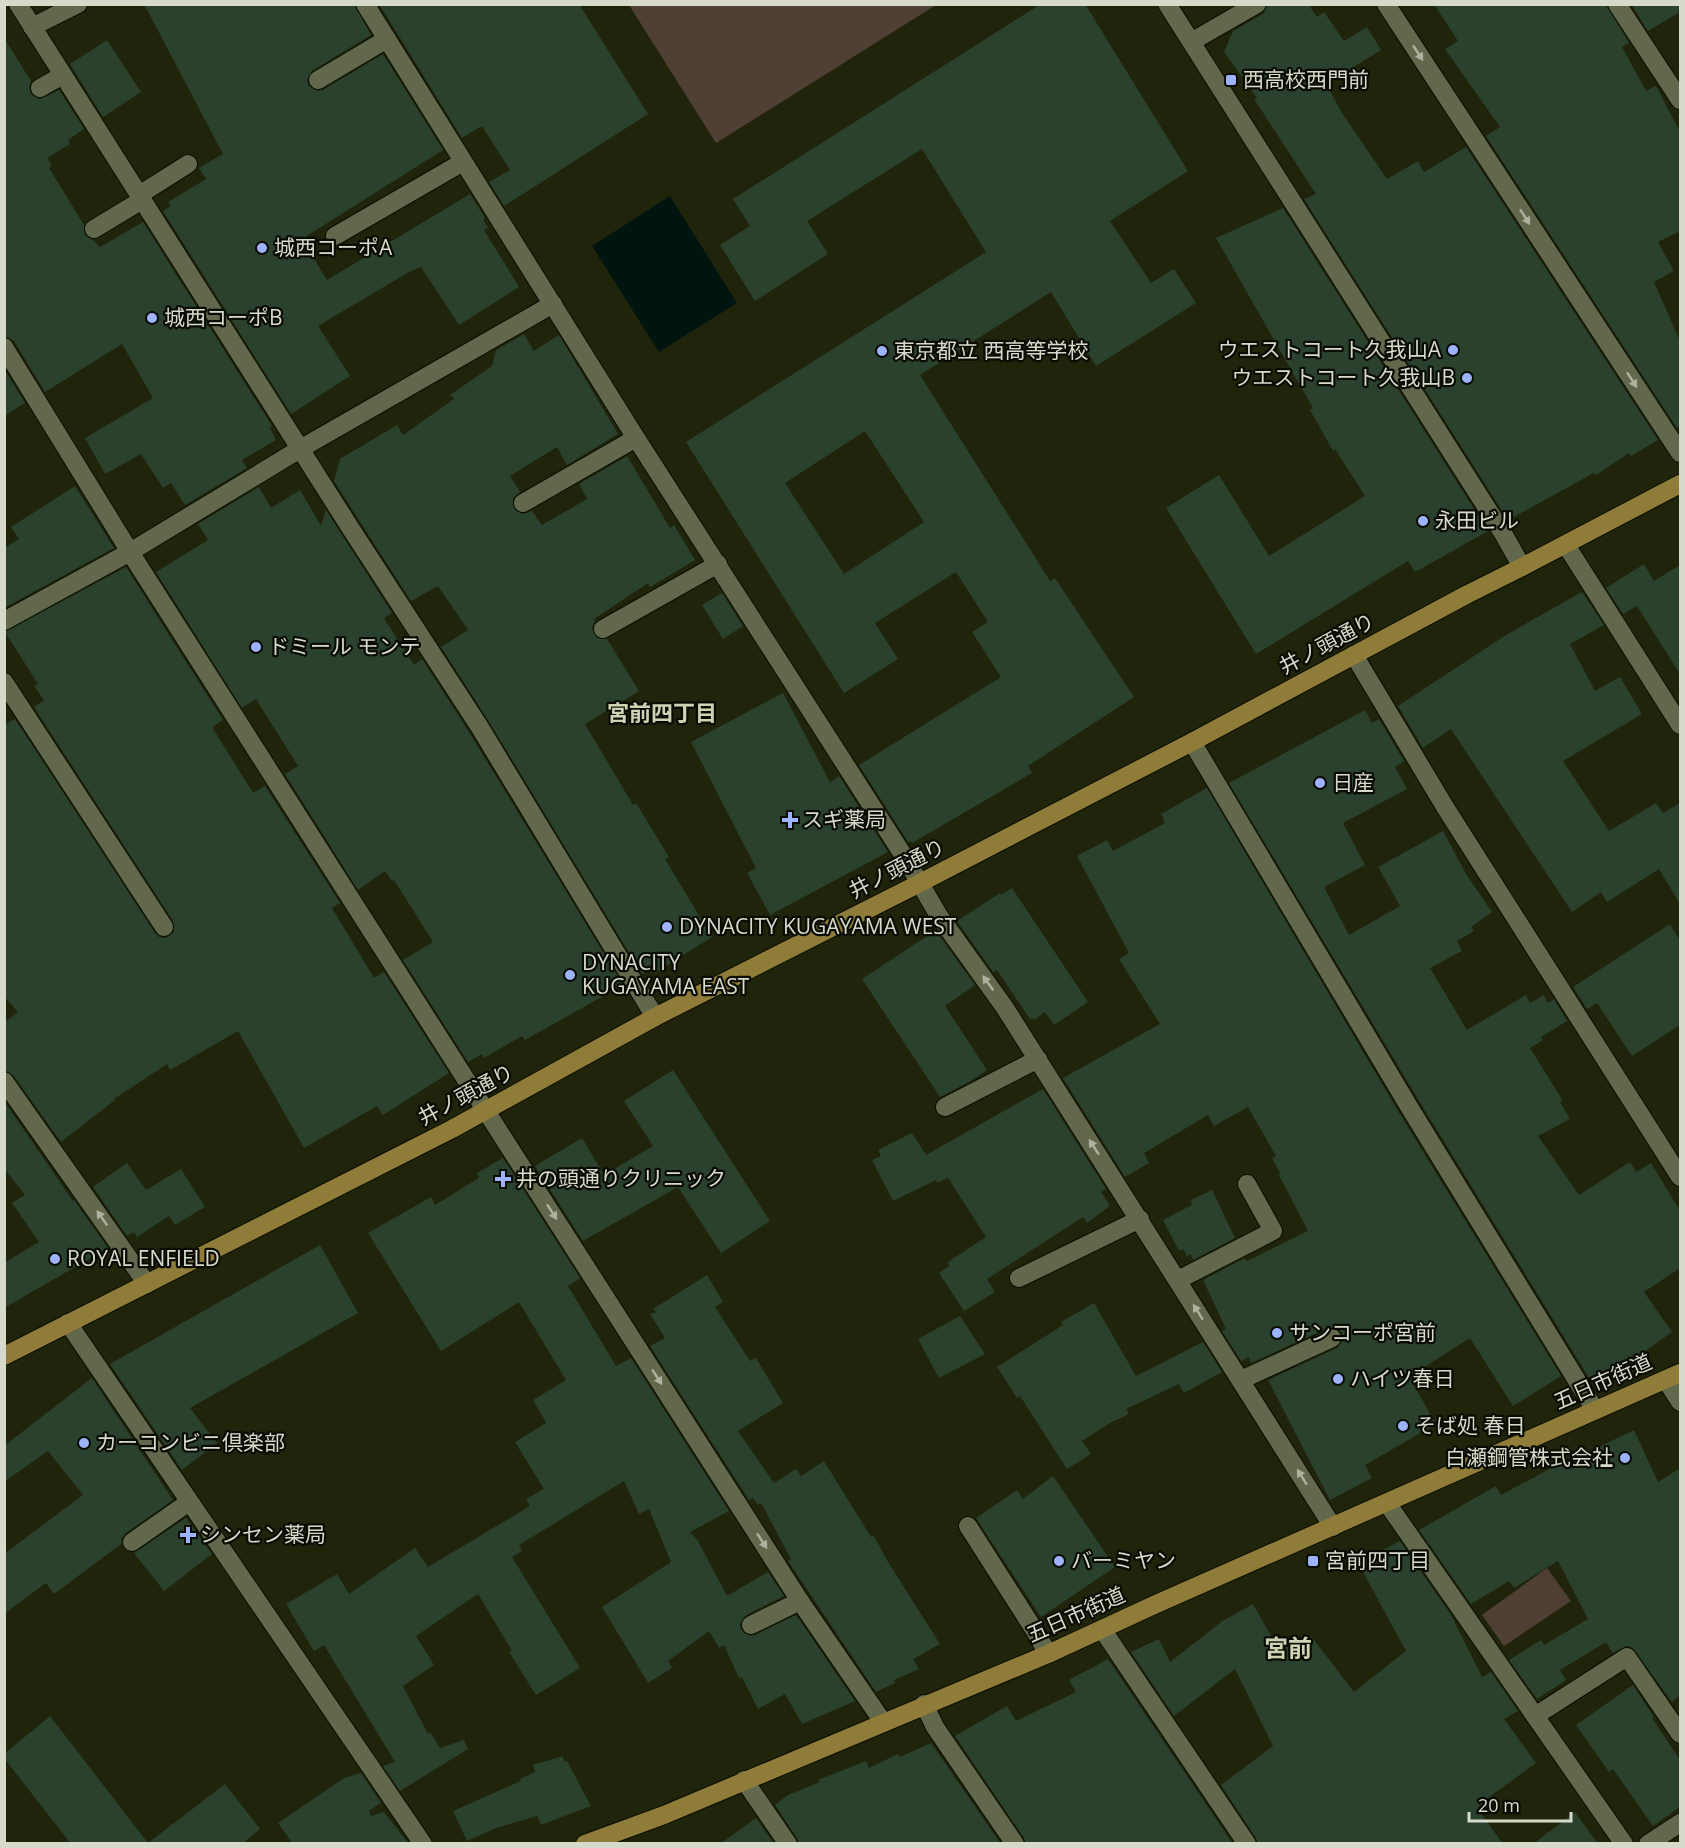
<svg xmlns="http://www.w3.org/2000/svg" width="1685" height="1848" font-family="'Open Sans','Noto Sans JP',sans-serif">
	<rect width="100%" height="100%" fill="#20240a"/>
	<path fill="#503f34" d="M629,5H936L716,143Z
		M1547,1568L1571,1601L1504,1646L1482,1615Z"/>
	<path fill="#001510" d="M670,196L737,303L659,352L592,246Z"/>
	<path fill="#2a412e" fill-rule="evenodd" d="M144,4H354L371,35L312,71L307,80L309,86L318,91L323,90L383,54L443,150L302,239L327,280L470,194L485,218L483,219L488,228L484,230L519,287L459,325L421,267L409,272L318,326L350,376L291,414L163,211L171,206L168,202L206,179L199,168L223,154Z
		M379,4H579L648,114L504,206L489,182L510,170L482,126L462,138Z
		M1041,4H1085L1188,171L1110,221L1151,283L1174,269L1196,303L1096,366L1051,292L920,375L1050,581L1055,578L1134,697L1028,766L1032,773L912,843L911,841L908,842L859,765L1001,677L972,632L988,622L956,572L875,623L898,659L844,693L686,442L986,252L922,149L807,221L828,254L755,301L720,245L750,226L733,199ZM865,431L924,522L844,574L785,483Z
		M1268,4H1308L1317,17L1324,12L1344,41L1367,27L1381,50L1326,84L1342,113L1387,179L1418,161L1424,172L1466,147L1658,440L1631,456L1629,453L1596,475L1594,473L1508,520L1304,199L1316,194L1254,99L1257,98L1224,52L1233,31L1263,14Z
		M1434,4H1606L1629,43L1622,47L1646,91L1656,86L1680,132V231L1658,242L1674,271L1654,282L1680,341V426L1677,428L1486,136L1500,127L1445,49L1458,41Z
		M1631,4H1680V12L1648,31Z
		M4,38L31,81L29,87L31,94L40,99L59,90L84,129L68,140L70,144L47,158L52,166L49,168L84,225L85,235L93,240L100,247L143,222L272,426L270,428L276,440L242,460L247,468L185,505L171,483L163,488L141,454L105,474L85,438L153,398L122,344L45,392L14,341L4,336Z
		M107,40L141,92L103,117L70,64Z
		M1283,208L1488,531L1415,572L1408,561L1256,654L1166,508L1219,475L1269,556L1365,496L1335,449L1333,451L1310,410L1313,408L1216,238Z
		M524,334L534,351L559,335L618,434L567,465L557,447L510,476L520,492L513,498L514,509L522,514L532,511L542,525L587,499L579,484L627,456L670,528L674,525L695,560L650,587L648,583L594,619L595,621L592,628L597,638L607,639L639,691L585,724L633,805L636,803L669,857L665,859L712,937L655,973L653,968L642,974L488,720L441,647L468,630L438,586L411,601L334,481L340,459L397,425L403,435L454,399L450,395L492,366L496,350Z
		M4,369L25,403L4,416Z
		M75,486L114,548L4,608V548L19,539L11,527Z
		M259,487L271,508L300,490L321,526L326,510L392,613L384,618L414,665L422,659L469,732L623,985L525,1040L522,1036L484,1058L482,1054L468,1062L403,960L433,942L394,880L392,881L385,871L358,890L285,774L298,766L256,699L242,708L156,572L208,540L198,524Z
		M1644,564L1654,581L1680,565V674L1637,606L1623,614L1606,588Z
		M126,567L223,720L212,727L253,793L265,786L340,903L332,908L374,978L384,972L449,1073L383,1115L377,1106L304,1148L238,1031L170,1070L167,1064L114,1099L115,1100L61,1142L13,1075L4,1070V1023L18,1012L4,996V725L15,719L155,933L159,937L165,938L174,932L173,921L34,707L44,700L34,686L38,684L5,632Z
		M1582,592L1604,625L1570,644L1595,691L1620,677L1642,714L1563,761L1609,831L1656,803L1663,813L1680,803V904L1659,869L1607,902L1601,892L1572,912L1451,729L1423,748L1398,706L1506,635Z
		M722,593L743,626L723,639L702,605Z
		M783,693L830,782L839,776L888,852L770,915L747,873L756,868L691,742Z
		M1365,710L1372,723L1379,719L1404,761L1395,767L1407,789L1343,823L1365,865L1324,887L1349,935L1400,906L1378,867L1443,831L1466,874L1492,912L1471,927L1474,931L1457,941L1462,951L1430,968L1467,1030L1526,995L1530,1003L1544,995L1548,1003L1554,999L1567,1021L1541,1037L1543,1040L1530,1048L1563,1101L1560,1102L1570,1119L1538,1136L1579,1195L1630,1162L1636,1172L1651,1163L1680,1211V1268L1644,1292L1672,1332L1638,1356L1636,1353L1591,1381L1418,1099L1229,783Z
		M1207,788L1398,1111L1561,1376L1513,1406L1470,1338L1409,1377L1436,1424L1365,1465L1372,1478L1330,1500L1268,1380L1337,1348L1343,1340L1342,1333L1338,1329L1328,1328L1251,1363L1249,1357L1241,1361L1222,1331L1226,1329L1203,1280L1245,1258L1247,1261L1308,1231L1279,1175L1280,1173L1272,1158L1276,1156L1248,1107L1214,1126L1208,1115L1144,1153L1149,1163L1125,1177L1063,1078L1160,1024L1119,959L1129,953L1077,856L1107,840L1113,851L1165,823L1161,814Z
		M1012,888L1088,1002L1054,1025L1045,1012L1034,1020L1033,1018L1030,1019L997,970L993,972L957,921L1000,893L1001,895Z
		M1670,924L1680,941V1025L1632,1056L1597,1003L1587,1009L1573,987Z
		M930,934L933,937L938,934L975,985L945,1006L987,1070L969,1082L940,1097L862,979Z
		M673,1070L770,1221L721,1253L678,1187L583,1241L535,1166L582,1138L604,1175L653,1146L624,1101Z
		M1043,1089L1106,1189L1101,1192L1110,1206L1087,1223L1083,1217L987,1279L995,1292L964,1311L939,1273L949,1266L948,1262L986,1237L948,1178L937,1183L936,1180L893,1201L872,1160L881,1156L878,1150L912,1133L926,1155Z
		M4,1101L73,1201L74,1200L108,1248L4,1308V1263L39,1242L12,1203L25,1195L4,1168Z
		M503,1158L580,1278L568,1286L616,1366L631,1358L729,1511L690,1532L698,1541L727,1596L768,1572L784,1596L746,1615L740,1624L741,1630L750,1636L755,1635L796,1615L855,1701L802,1724L785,1694L758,1709L742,1677L739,1678L724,1645L719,1648L709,1631L668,1661L672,1668L648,1683L602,1607L671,1562L649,1509L639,1514L624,1481L519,1545L522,1551L512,1557L580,1668L536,1695L509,1652L512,1651L478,1594L416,1636L434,1665L403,1686L428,1734L430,1732L440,1748L464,1740L468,1749L400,1791L383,1766L395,1762L324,1645L314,1651L286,1604L337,1574L349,1594L415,1548L428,1567L530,1506L526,1499L544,1489L515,1442L546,1423L533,1400L566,1380L519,1302L441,1351L368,1233L431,1197L435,1205L479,1178L477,1173Z
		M127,1163L146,1190L181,1169L205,1207L175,1225L169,1216L137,1237L134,1232L127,1236L93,1187Z
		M1212,1190L1235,1238L1193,1260L1191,1254L1187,1256L1183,1249L1179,1251L1163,1220L1192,1205L1191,1200Z
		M320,1245L358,1313L190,1408L217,1443L182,1470L110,1364Z
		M707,1275L723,1302L715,1307L750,1361L756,1358L783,1403L738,1431L774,1483L796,1469L801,1476L824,1461L871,1537L874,1536L888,1562L940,1644L913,1659L919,1669L894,1680L895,1683L876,1692L788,1561L791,1559L761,1503L758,1505L753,1498L749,1500L650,1346L665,1338L650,1314L656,1312L653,1309Z
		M1094,1303L1136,1376L1203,1342L1222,1372L1184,1393L1179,1384L1126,1409L1129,1414L1110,1423L1082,1441L1091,1454L1067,1469L1020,1396L1017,1398L997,1367L1063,1325L1061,1322Z
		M960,1316L985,1354L939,1378L918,1339Z
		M92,1378L173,1500L126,1533L122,1538L121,1544L54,1594L46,1583L4,1614V1554L83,1495L48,1451L4,1482V1446Z
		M1634,1430L1658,1482L1680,1468V1695L1672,1702L1632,1647L1626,1646L1613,1653L1606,1642L1560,1670L1566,1680L1537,1699L1509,1660L1541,1640L1544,1645L1588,1619L1558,1561L1514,1588L1509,1581L1471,1604L1419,1530L1496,1486L1501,1495L1557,1465L1558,1467Z
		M1053,1476L1115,1567L1041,1617L976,1518L1017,1490L1023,1499Z
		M186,1518L212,1554L164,1591L134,1553Z
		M1400,1541L1451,1615L1482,1677L1491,1672L1518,1711L1504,1719L1536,1763L1481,1803L1482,1804L1477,1808L1503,1844H1258L1256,1838L1221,1785L1273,1746L1235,1669L1174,1716L1131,1652L1159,1639L1170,1662L1224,1620L1253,1604L1279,1650L1311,1636L1354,1692L1406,1651L1358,1563Z
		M1108,1659L1233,1844H1026L1024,1838L955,1736L1007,1706L1016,1721L1076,1692L1069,1680Z
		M1633,1685L1654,1717L1652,1718L1680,1760V1807L1653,1826L1613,1769L1609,1772L1576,1725Z
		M50,1716L148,1843L225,1784L260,1829L242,1844H71L4,1758V1754Z
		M931,1743L1001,1844H799L797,1838L775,1805L788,1795L820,1782L818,1780L866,1761L869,1768L898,1754L900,1757Z
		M563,1756L564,1762L567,1761L591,1806L541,1825L537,1816L496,1828L467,1841L453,1811L521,1781L520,1779L535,1772L533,1765Z
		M361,1773L381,1803L369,1811L371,1816L384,1812L409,1844H293L278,1823L344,1778Z
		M1575,1812L1598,1844H1533Z
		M756,1818L774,1844H720Z"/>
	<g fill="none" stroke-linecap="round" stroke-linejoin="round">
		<defs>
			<path id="service" d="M1386,4L1680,453
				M318,80L387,39
				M40,88L63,75
				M139,195L188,164
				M94,229L142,200
				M335,236L463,162
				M523,503L636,438
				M603,629L718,564
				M4,682L164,927
				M1019,1278L1140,1219
				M1241,1380L1332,1338
				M968,1526L1035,1631L1048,1654
				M132,1542L189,1502
				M751,1625L800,1601
				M1535,1716L1627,1657L1680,1734
				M1648,1844L1680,1823"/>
			<path id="minor" d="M18,4L351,529L479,726L655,1017
				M365,4L636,438L907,861L939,916L1005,1008L1333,1527
				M1167,4L1504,535L1522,567
				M1617,4L1680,100
				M32,27L78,4
				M1191,42L1257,4
				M4,347L130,552L486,1111L800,1601L883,1722
				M1566,545L1680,725
				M4,621L130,552L300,449L553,304
				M1354,655L1445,807L1680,1177
				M1192,742L1408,1105L1595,1410
				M4,1081L147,1284
				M945,1107L1038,1059
				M1178,1280L1273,1231L1247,1184
				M68,1323L423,1844
				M1666,1380L1680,1402
				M1387,1503L1624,1844
				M1102,1629L1247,1844
				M924,1704L935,1727L1015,1844
				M744,1780L788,1844"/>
			<path id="primary" d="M4,1356L452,1129L655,1017L920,883L1192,742L1466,595L1522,567L1680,484
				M585,1844L664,1815L1048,1654L1154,1605L1680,1373"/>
		</defs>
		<use href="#service" stroke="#0a0d00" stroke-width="20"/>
		<use href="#minor" stroke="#0a0d00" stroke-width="20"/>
		<use href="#primary" stroke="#0a0d00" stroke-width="20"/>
		<use href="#service" stroke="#62684c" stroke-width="18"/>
		<use href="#minor" stroke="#62684c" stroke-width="18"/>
		<use href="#primary" stroke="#8f7c39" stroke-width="18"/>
	</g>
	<defs><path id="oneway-solid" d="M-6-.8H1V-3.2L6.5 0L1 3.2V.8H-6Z" transform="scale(1.5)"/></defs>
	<g fill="#adb29e">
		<use href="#oneway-solid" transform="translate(1418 53) rotate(57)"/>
		<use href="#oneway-solid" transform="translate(1525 217) rotate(57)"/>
		<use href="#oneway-solid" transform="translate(1632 380) rotate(57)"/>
		<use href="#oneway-solid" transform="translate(988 983) rotate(-126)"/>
		<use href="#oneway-solid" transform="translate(1094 1147) rotate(-123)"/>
		<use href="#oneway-solid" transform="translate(552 1212) rotate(57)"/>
		<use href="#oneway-solid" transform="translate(102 1218) rotate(-125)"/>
		<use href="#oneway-solid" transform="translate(1198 1312) rotate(-122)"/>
		<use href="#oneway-solid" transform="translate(657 1377) rotate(57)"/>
		<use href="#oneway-solid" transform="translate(1302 1477) rotate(-122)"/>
		<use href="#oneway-solid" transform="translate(762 1541) rotate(57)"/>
	</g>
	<g fill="#9eb3fd" stroke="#0a0c03" stroke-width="2">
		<rect x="1225" y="74" width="12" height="12" rx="3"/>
		<circle cx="262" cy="248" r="6"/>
		<circle cx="152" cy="318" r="6"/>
		<circle cx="1453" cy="350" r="6"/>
		<circle cx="882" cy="351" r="6"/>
		<circle cx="1467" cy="378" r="6"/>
		<circle cx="1423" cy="521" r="6"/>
		<circle cx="256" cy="647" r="6"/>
		<circle cx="1320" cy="783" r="6"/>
		<path d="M787 811h6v6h6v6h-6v6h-6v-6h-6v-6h6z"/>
		<circle cx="667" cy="927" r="6"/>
		<circle cx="570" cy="975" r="6"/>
		<path d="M500 1170h6v6h6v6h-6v6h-6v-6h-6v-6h6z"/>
		<circle cx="55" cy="1259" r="6"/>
		<circle cx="1277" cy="1333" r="6"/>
		<circle cx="1338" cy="1379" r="6"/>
		<circle cx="1403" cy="1426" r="6"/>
		<circle cx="84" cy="1443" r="6"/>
		<circle cx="1625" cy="1458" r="6"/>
		<path d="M185 1526h6v6h6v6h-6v6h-6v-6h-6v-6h6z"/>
		<circle cx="1059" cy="1561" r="6"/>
		<rect x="1307" y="1555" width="12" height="12" rx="3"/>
	</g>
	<g text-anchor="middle" stroke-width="4.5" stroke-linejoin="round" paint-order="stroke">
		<g font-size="21" fill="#d6daca" stroke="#0a0c03" text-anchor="start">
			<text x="1243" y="87">西高校西門前</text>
			<text x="274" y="255">城西コーポA</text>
			<text x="164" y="325">城西コーポB</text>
			<text x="1441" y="357" text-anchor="end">ウエストコート久我山A</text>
			<text x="894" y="358">東京都立 西高等学校</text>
			<text x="1455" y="385" text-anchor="end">ウエストコート久我山B</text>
			<text x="1435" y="528">永田ビル</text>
			<text x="268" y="654">ドミール モンテ</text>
			<text x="1332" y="790">日産</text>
			<text x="802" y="827">スギ薬局</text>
			<text x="679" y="934">DYNACITY KUGAYAMA WEST</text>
			<text x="582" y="970">DYNACITY<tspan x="582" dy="24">KUGAYAMA EAST</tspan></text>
			<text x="516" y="1186">井の頭通りクリニック</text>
			<text x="67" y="1266">ROYAL ENFIELD</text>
			<text x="1289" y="1340">サンコーポ宮前</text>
			<text x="1350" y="1386">ハイツ春日</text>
			<text x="1415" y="1433">そば処 春日</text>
			<text x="96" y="1450">カーコンビニ倶楽部</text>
			<text x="1613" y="1465" text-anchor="end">白瀬鋼管株式会社</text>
			<text x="200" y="1542">シンセン薬局</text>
			<text x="1071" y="1568">バーミヤン</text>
			<text x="1325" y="1568">宮前四丁目</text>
		</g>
		<g font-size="21" fill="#d6daca" stroke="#0a0c03">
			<text transform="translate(1327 644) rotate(-28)" y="7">井ノ頭通り</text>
			<text transform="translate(897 869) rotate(-27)" y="7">井ノ頭通り</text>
			<text transform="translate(466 1095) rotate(-28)" y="7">井ノ頭通り</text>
			<text transform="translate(1603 1382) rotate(-24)" y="7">五日市街道</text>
			<text transform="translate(1076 1615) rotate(-24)" y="7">五日市街道</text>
		</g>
		<g font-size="22" font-weight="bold" fill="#ccd4b4" stroke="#0a0c03">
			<text x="662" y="721">宮前四丁目</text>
		</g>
		<g font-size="24" font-weight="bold" fill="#ccd4b4" stroke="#0a0c03">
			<text x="1288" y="1657">宮前</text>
		</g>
	</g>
	<rect width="1685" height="1848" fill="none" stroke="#d6daca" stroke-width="12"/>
	<path d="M1469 1812v9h102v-9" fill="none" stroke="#d6daca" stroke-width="3"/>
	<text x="1478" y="1812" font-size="18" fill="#d6daca" stroke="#0a0c03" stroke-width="4.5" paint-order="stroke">20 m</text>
</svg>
